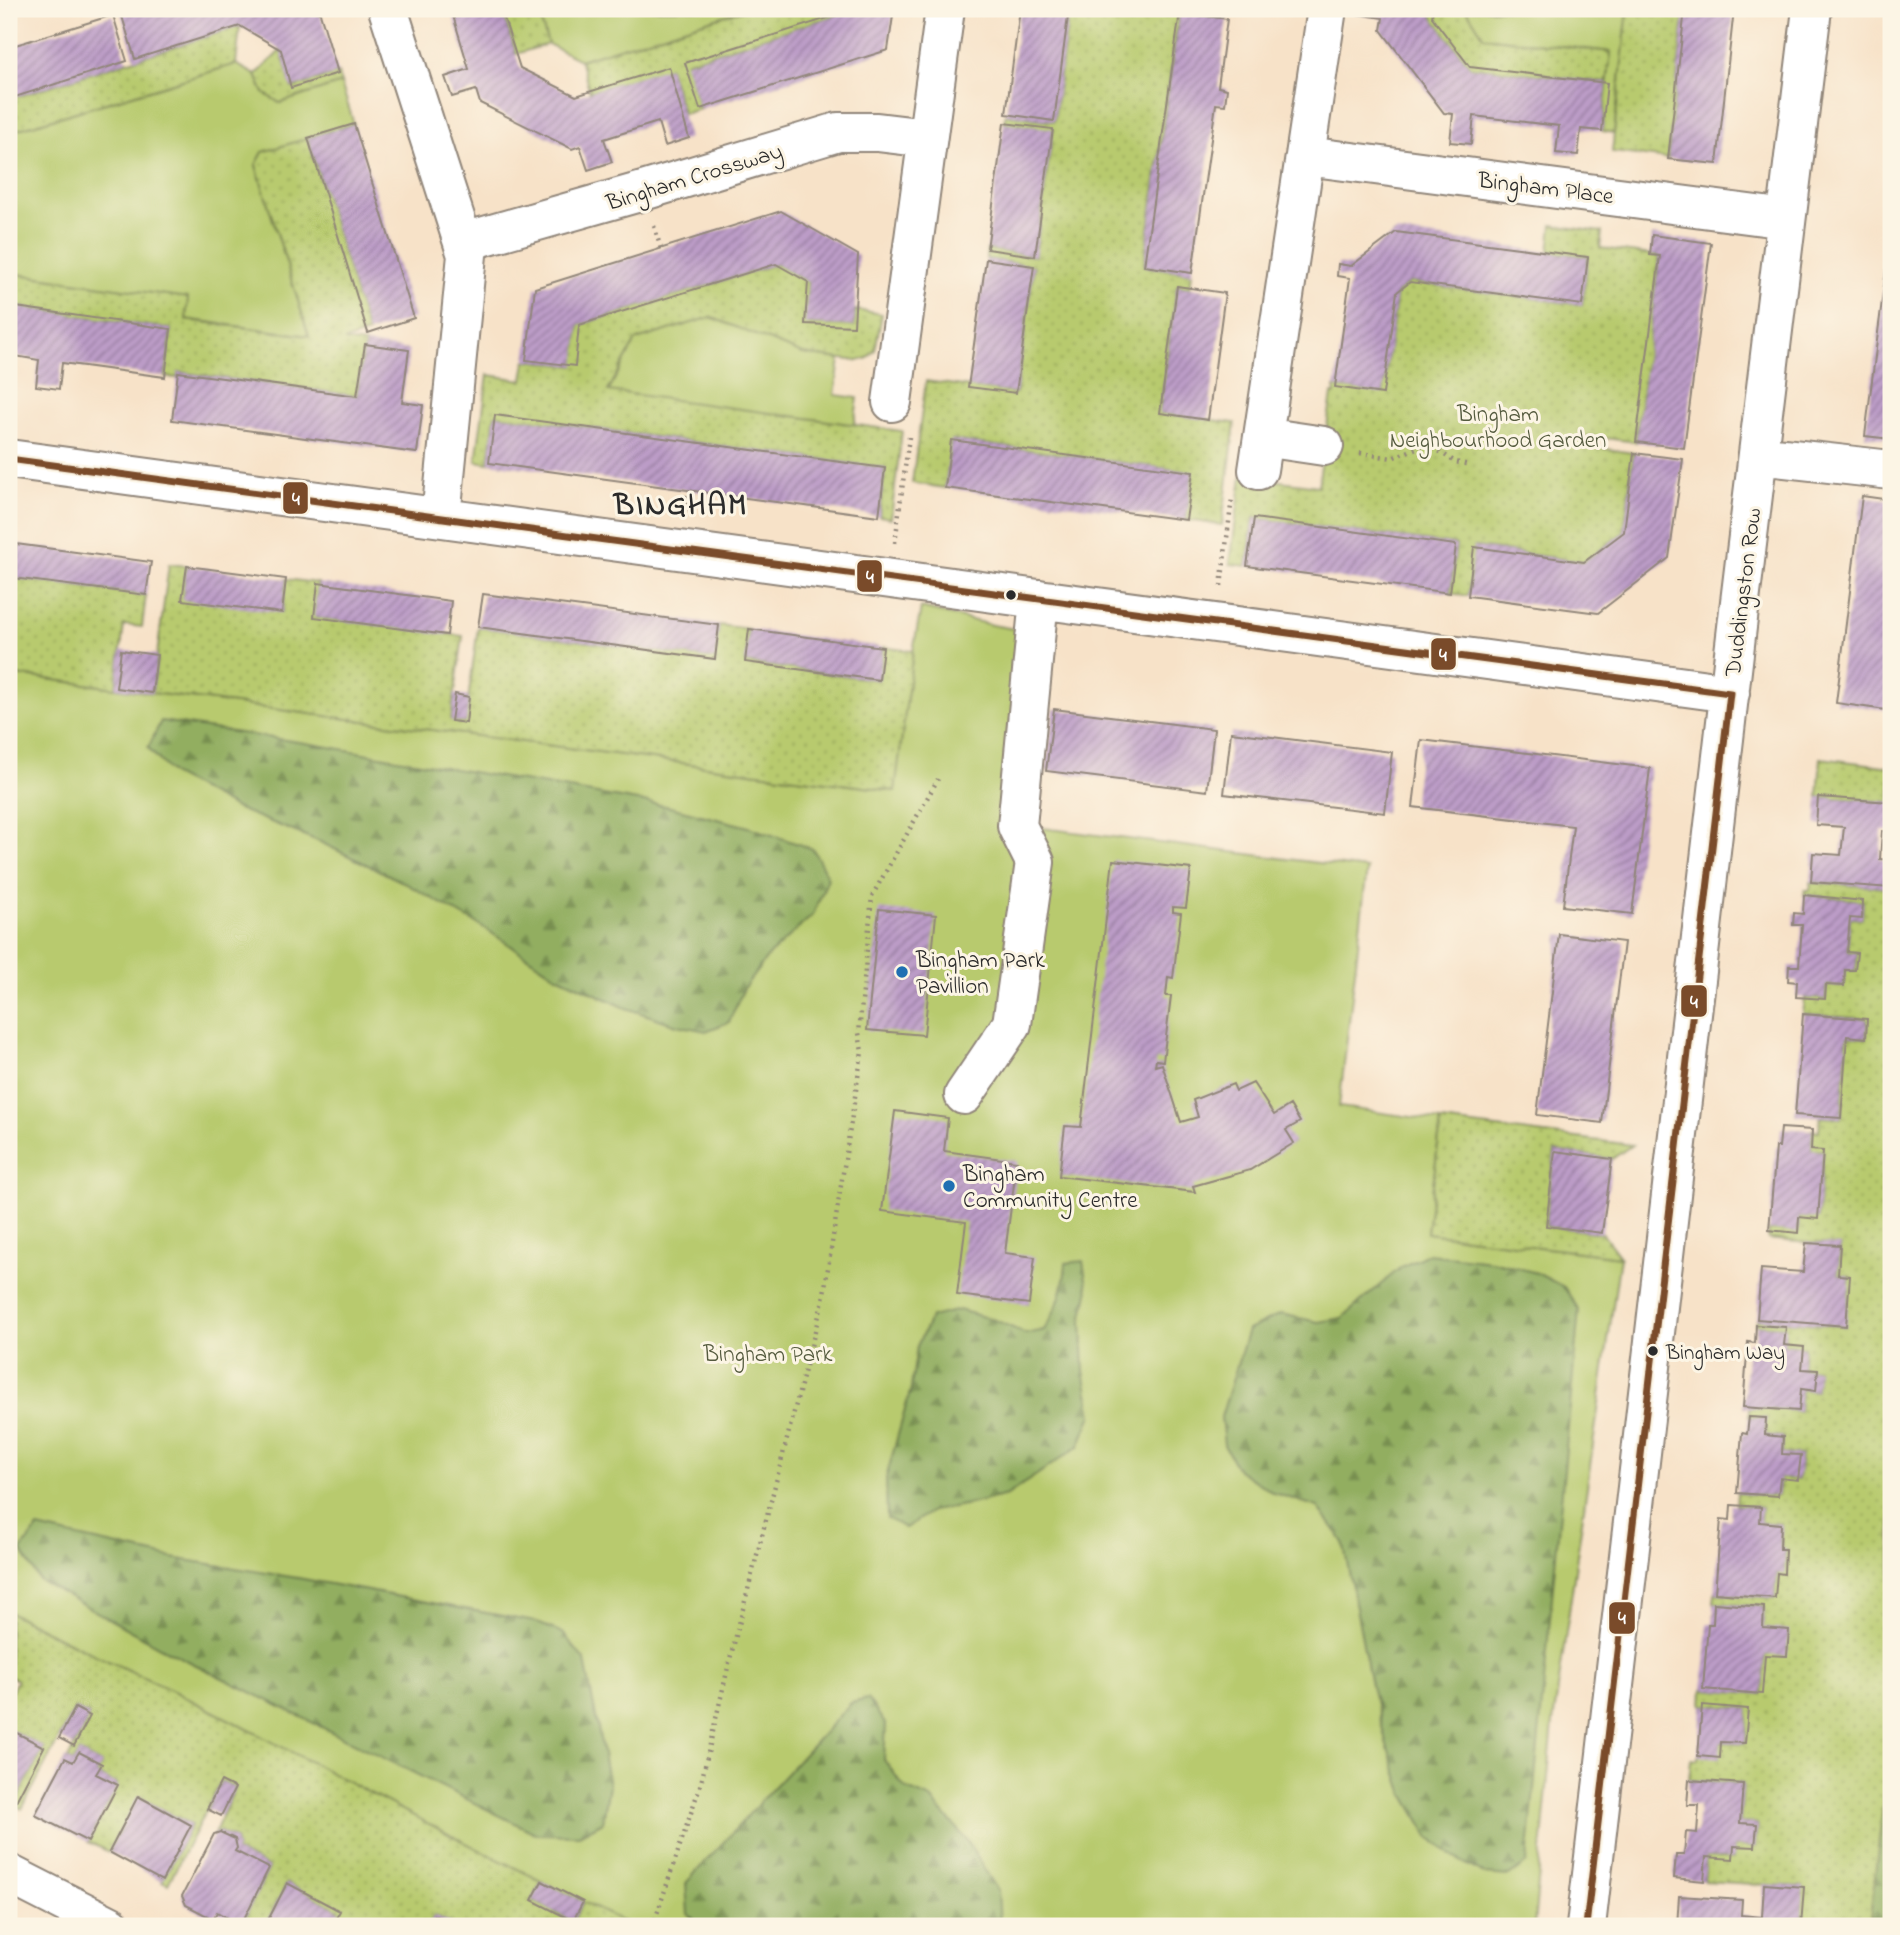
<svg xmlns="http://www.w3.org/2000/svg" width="1900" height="1935" font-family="'Indie Flower',sans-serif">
	<defs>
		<pattern id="forest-firs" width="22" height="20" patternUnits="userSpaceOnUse" patternTransform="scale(1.75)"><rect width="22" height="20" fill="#92ae61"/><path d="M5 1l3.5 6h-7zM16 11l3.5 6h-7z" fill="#778e50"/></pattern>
		<pattern id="garden-dots" width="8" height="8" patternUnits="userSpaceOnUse" patternTransform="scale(1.75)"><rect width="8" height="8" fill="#b8ca6e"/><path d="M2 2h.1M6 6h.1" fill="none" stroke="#9eae5f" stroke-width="1.8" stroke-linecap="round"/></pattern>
		<pattern id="building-hatch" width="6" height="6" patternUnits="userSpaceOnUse" patternTransform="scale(1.75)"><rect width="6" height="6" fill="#bc9cc7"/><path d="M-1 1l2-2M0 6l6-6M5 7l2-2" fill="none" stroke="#997fa2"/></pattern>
	</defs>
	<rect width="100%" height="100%" fill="#fcf5e5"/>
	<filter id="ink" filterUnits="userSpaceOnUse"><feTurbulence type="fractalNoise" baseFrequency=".0143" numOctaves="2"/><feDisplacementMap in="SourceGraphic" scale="14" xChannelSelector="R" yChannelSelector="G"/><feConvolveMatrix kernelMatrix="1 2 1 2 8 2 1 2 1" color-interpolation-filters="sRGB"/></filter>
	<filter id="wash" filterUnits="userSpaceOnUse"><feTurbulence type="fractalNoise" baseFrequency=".00686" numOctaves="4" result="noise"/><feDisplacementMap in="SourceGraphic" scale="28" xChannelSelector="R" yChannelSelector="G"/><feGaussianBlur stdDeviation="1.57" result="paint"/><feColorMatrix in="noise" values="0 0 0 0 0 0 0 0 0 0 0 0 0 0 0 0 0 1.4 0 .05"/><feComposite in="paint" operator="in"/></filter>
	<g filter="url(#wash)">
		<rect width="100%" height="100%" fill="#f7e2c8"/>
		<path fill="#b8ca6e" stroke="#727a4c" stroke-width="2" d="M537,9H746L580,60L548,44Z
			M1466,9H1628L1614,133L1602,131L1611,52L1483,37Z
			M236,64L256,75L264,93L280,103L341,83L354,124L263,152L256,165L309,336L185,319L187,298L9,273V132Z
			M711,317L803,354L840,359L835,395L858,398L854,425L608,392L636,340Z
			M921,608L992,625L1026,631L1002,823L1367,869L1339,1107L1441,1121L1427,1233L1620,1257L1553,1723L1534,1926H631L471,1846L175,1692L101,1658L9,1612V674L894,791L913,651Z"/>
		<path fill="url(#forest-firs)" stroke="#5e6c46" stroke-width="2" d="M161,721L318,745L666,806L749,827L813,849L828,878L813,915L769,955L744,988L729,1022L706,1031L677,1025L626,1008L555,975L481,926L401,881L318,841L238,809L173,775L148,748Z
			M1428,1254L1492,1261L1537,1273L1564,1287L1579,1310L1527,1863L1509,1876L1484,1874L1455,1858L1429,1837L1404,1794L1387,1745L1372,1690L1343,1541L1318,1507L1274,1493L1238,1470L1224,1445L1221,1417L1248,1330L1281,1314L1318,1322L1342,1318L1401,1267Z
			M1083,1261L1088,1293L1082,1321L1084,1371L1092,1415L1079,1446L1007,1495L970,1504L932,1511L905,1528L887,1518L886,1478L911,1388L917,1346L931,1317L959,1310L995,1320L1026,1334L1044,1330C1058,1308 1064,1289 1066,1263Z
			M38,1528L172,1558L298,1578L535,1622L563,1633L585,1661L609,1785L603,1822L579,1835L537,1834L160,1647L39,1580L21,1550Z
			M868,1699L886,1725L884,1760L905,1788L931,1799L966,1839L998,1891L1000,1926H701L688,1914L686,1883L851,1703Z
			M1891,1734V1926H1869Z"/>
		<path fill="url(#garden-dots)" stroke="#727a4c" stroke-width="2" d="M501,9H537L548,44L516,54Z
			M746,9H845L844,13L686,62L700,109L683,114L669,68L590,92L580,60Z
			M1069,9H1229L1227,19L1179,13L1144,266L1192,273L1190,288L1177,286L1160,413L1235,423L1222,525L1186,520L1192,472L952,440L945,488L912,483L926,381L1016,393L1034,266L986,259L987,249L1035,256L1053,130L1004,123L1006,114L1054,121Z
			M1433,9H1466L1484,37L1611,52L1607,83L1470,67L1432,17Z
			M1628,9H1685L1668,159L1612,152Z
			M240,26L236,64L9,132V99Z
			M281,50L292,88L338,73L341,83L280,103L264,93L256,75Z
			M308,138L368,333L344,341L365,344L357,396L179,372L177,378L165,377L171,329L9,306V273L188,298L186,320L309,336L256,165L263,152Z
			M1552,225L1602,232L1600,248L1660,256L1636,442L1588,436L1594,447L1634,453L1624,532L1584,562L1475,547L1468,596L1450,593L1456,545L1254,518L1247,566L1230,564L1242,476L1318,486L1332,394H1335V387L1383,393L1397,292L1410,282L1582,305L1588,257L1549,252Z
			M776,264L808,282L806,324L854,326L855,310L882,314L875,350L868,358L858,361L803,354L711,317L636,340L608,391L902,431L891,518L879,516L885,468L495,415L489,463L476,461L488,375L523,380L526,360L574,366L579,325Z
			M9,543L16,544L12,578L146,595L142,627L124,625L116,688L9,674Z
			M169,564L187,566L183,599L282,612L286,579L318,583L315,617L463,636L451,720L465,723L478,627L714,659L719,625L749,629L746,663L878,680L883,647L913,651L895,791L152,693Z
			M1821,758L1891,767V802L1818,797Z
			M1811,882L1891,888V1734L1869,1926H1801L1803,1887L1704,1881L1706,1857L1733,1859L1734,1846L1755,1847L1757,1824L1740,1823L1743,1784L1689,1780L1691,1759L1698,1760V1756L1721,1742L1745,1743L1748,1709L1702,1705L1703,1689L1762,1694L1765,1655L1763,1628L1764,1607L1714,1603L1715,1593L1775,1598L1777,1573H1784L1785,1550L1780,1549L1781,1524L1760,1522L1761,1507L1736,1505L1737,1493L1778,1496L1780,1478L1798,1480L1801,1455L1782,1454L1783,1437L1765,1435L1766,1419L1749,1417V1407L1799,1411L1801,1389L1816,1391L1817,1370L1802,1369L1804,1347L1784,1345L1785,1327L1756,1325L1757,1319L1845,1326L1850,1276L1838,1275L1840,1246L1768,1239L1769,1230L1798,1232L1799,1217L1818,1218L1823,1151L1811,1150L1812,1130L1819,1131L1820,1117L1841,1118L1847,1036L1866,1038L1867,1019L1803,1014L1805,998L1825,999L1826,985L1844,986L1845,970H1855L1857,953L1847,952L1850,918L1862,919L1863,901L1804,895L1805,890H1810Z
			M1441,1121L1632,1145L1612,1159L1555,1151L1546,1226L1602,1233L1620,1257L1427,1233Z
			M9,1612C63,1642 121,1666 177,1693C299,1754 419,1821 542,1881L532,1900L573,1921L583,1902L628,1924L627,1926H449L450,1923L435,1915L428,1926H332L340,1911L287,1883L265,1926L241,1925L269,1868L235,1851L237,1848L235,1839L220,1832L214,1834L235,1788L221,1781L168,1884L162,1881L191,1825L139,1797L109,1852L88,1842L117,1785L96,1774L101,1764L79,1752L73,1762L68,1759L89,1716L75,1708L22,1809L14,1805L44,1748L9,1729V1697L17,1680L9,1676Z"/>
		<g id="blocks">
			<path fill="url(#building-hatch)" d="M134,9H311L320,13L338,73L291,88L281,50L240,26L135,59L121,13Z
				M451,9H501L520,68L576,96L669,67L689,138L665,146L658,122L604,139L612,162L588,170L580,146L572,149L480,103L476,90L452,97L445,77L469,69Z
				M845,9H894L888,50L700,109L685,63L844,13Z
				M1020,9H1069L1054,121L1006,114Z
				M1357,9H1433L1432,17L1470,67L1607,83L1602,131L1581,129L1578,155L1556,153L1559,126L1474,116L1471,144L1450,142L1453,114L1444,113L1381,30L1383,18L1356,14Z
				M1685,9H1734L1717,164L1668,159Z
				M1180,12L1227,19L1218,87L1227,89L1225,105L1216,104L1192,273L1144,266Z
				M113,15L127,61L9,99V47Z
				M1004,123L1053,129L1035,256L987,249Z
				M354,124L414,318L368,333L308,138Z
				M781,211L858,255L854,326L805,324L808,282L776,264L579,325L575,366L526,360L535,288Z
				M1396,232L1588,257L1582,305L1410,282L1397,292L1383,394L1335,387L1350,278L1337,276L1338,264L1351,266Z
				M1652,235L1711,243L1684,448L1636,442L1660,256L1650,255Z
				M1890,237L1891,238V439L1865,436Z
				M986,259L1034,266L1016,393L968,387Z
				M1177,286L1225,293L1208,420L1160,413Z
				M9,306L171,329L165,377L62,363L59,389L36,386L39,360L9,355Z
				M365,344L409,350L402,402L423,405L417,453L172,420L178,372L357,396Z
				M495,415L885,468L879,516L489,463Z
				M951,440L1193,472L1186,520L945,488Z
				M1634,453L1683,459L1669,558L1598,613L1468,596L1474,547L1584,562L1624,532Z
				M1862,496L1891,500V666L1886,710L1836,703Z
				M1254,518L1456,545L1450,593L1247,566Z
				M16,544L151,562L146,595L12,578Z
				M187,566L286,579L282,613L182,600Z
				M318,583L451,601L447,635L314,617Z
				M483,594L719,625L715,659L478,627Z
				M749,629L883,647L879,680L745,662Z
				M121,650L157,655L152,693L116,688Z
				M455,694L469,697L466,723L451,721Z
				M1054,709L1214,729L1207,791L1046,771Z
				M1231,732L1392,752L1385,813L1224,794Z
				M1421,740L1650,768L1632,914L1563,906L1573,826L1413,807Z
				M1818,797L1891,802V831H1882L1880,859L1891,860V888L1811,882L1813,853L1841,855L1844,827L1816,825Z
				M1113,860L1191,869L1186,908L1173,907V912L1181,913L1173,978L1168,977L1166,996H1171L1163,1061L1156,1060L1155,1066L1162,1064L1181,1122L1198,1117L1193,1100L1233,1084L1236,1091L1253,1083L1274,1115L1290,1105L1300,1122L1286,1130L1294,1143L1250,1170L1193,1186L1195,1192L1059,1176L1065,1126L1081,1127Z
				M1804,895L1863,901L1862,919L1850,918L1847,952L1857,953L1855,970H1845L1844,986L1826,985L1825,999L1796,997L1797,982L1788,981L1789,966H1799L1802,925H1793L1794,913L1803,914Z
				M879,909L936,915L924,1035L867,1030Z
				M1559,934L1624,942L1602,1123L1537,1115Z
				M1803,1014L1867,1019L1866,1038L1847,1036L1841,1118L1795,1115Z
				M895,1111L948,1118L944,1151L1017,1161L1005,1253L1035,1257L1029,1304L957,1295L966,1222L882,1211Z
				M1781,1128L1812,1130L1811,1150L1823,1151L1818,1219L1799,1217L1798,1233L1769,1230L1776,1147H1779Z
				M1555,1151L1612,1159L1602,1233L1546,1226Z
				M1806,1243L1840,1245L1838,1275L1850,1276L1846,1326L1757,1319L1761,1269L1803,1272Z
				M1756,1325L1786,1327L1784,1345L1804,1347L1802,1369L1818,1370L1816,1391L1801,1389L1799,1411L1743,1407L1748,1342L1755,1343Z
				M1749,1417L1766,1418L1765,1435L1783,1437L1782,1454L1801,1455L1798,1480L1780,1478L1778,1496L1737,1493L1742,1433L1747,1434Z
				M1731,1505L1761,1507L1760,1522L1781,1524L1780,1549H1785L1784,1574L1777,1573L1775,1598L1715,1593L1721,1519L1730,1520Z
				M1714,1603L1764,1607L1763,1628L1789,1630L1787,1656L1765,1655L1762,1694L1703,1689L1708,1624H1713Z
				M1702,1705L1748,1709L1745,1743L1721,1742L1720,1758L1698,1756Z
				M75,1708L90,1716L74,1746L59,1738Z
				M9,1729L44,1747L14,1805L9,1801Z
				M79,1752L102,1764L96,1774L118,1785L88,1842L35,1815L65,1758L73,1762Z
				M1689,1780L1743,1784L1740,1823L1757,1824L1755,1847L1734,1846L1733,1859L1706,1857L1704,1881L1674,1878L1676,1855H1684L1686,1832L1697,1833L1699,1805H1687Z
				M221,1781L235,1788L221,1816L207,1809Z
				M138,1796L191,1825L162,1881L109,1852Z
				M220,1832L235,1839L237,1848L235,1851L269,1868L241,1925L217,1912L213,1919L186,1905L182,1896L214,1834Z
				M542,1881L583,1902L573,1921L532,1900Z
				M287,1883L340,1911L332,1926H265Z
				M1764,1884L1804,1887L1801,1926L1762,1924L1761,1926H1677L1679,1896L1742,1900L1741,1915L1762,1917Z
				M434,1915L451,1923L449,1926H428Z"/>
		</g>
	</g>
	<g filter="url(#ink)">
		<use href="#blocks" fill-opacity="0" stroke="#91867a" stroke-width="2"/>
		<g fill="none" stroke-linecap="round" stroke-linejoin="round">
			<defs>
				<path id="minor" d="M388,9L467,255L441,517
					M1306,156L1786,219
					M464,242L643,191L838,132H877L927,138
					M892,402L945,9
					M1263,437L1324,446
					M1758,455L1891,470
					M9,459L1730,693
					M1258,470L1327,9
					M964,1095L1012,1024L1035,862L1017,826L1039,599
					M9,1874L111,1926
					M1586,1926L1739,610L1812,9"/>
			</defs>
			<use href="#minor" stroke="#91867a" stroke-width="42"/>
			<path stroke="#91867a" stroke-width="4.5" stroke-dasharray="2 5" stroke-linecap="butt" d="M654,226L661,249
				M1360,453L1392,458L1419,447L1430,445L1455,462L1470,465
				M685,511L688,490
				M895,543L909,437
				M1221,586L1232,498
				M653,1926L701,1783L729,1663L823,1300L862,1052L859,1033L872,896L938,779"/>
			<use href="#minor" stroke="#fff" stroke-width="38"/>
			<defs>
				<path id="bus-1" d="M9,459L1730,693
					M1586,1926L1730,693"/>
			</defs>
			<use href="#bus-1" stroke="#fcf5e5" stroke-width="12"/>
			<use href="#bus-1" stroke="#7a4b2a" stroke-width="7"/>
		</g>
	</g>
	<g fill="#2b2b2b" stroke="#fcf5e5" stroke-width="2.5">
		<circle cx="1011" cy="595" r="6"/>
		<circle cx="1653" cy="1351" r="6"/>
	</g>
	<g fill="#1f6fb2" stroke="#fcf5e5" stroke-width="2.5">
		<circle cx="902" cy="972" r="7"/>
		<circle cx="949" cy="1186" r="7"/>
	</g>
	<g text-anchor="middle" stroke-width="6" stroke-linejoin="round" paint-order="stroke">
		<g font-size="21" fill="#2b2b2b" stroke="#fcf5e5" text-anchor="start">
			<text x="1666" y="1359">Bingham Way</text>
		</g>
		<g font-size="23" fill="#2b2b2b" stroke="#fcf5e5">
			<text transform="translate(694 176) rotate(-17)" y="8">Bingham Crossway</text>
			<text transform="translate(1546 187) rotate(7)" y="8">Bingham Place</text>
			<text transform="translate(1742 592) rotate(-83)" y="8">Duddingston Row</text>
		</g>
		<g font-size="23" fill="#555b3f" stroke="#fcf5e5">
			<text x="1498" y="421">Bingham<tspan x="1498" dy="26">Neighbourhood Garden</tspan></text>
			<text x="768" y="1361">Bingham Park</text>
		</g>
		<g font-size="23" fill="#2b2b2b" stroke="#fcf5e5" text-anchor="start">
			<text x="916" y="967">Bingham Park<tspan x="916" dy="26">Pavillion</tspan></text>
			<text x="963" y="1181">Bingham<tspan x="963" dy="26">Community Centre</tspan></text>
		</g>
		<g font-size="30" font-weight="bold" letter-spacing="2" fill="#2b2b2b" stroke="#fcf5e5">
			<text x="681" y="514">BINGHAM</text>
		</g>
	</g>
	<g stroke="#fcf5e5" stroke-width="2.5">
		<rect x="282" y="481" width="27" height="34" rx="7" fill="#7a4b2a"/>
		<rect x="856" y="559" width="27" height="34" rx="7" fill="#7a4b2a"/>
		<rect x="1430" y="637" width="27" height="34" rx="7" fill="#7a4b2a"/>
		<rect x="1680" y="984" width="28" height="34" rx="7" fill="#7a4b2a"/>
		<rect x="1608" y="1601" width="28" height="34" rx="7" fill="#7a4b2a"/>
	</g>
	<g font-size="19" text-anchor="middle" font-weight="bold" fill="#fff">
		<text x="296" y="505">4</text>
		<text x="870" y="583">4</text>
		<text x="1443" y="661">4</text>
		<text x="1694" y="1008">4</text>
		<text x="1622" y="1624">4</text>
	</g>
	<rect width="1900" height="1935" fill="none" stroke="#fcf5e5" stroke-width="35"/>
</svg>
